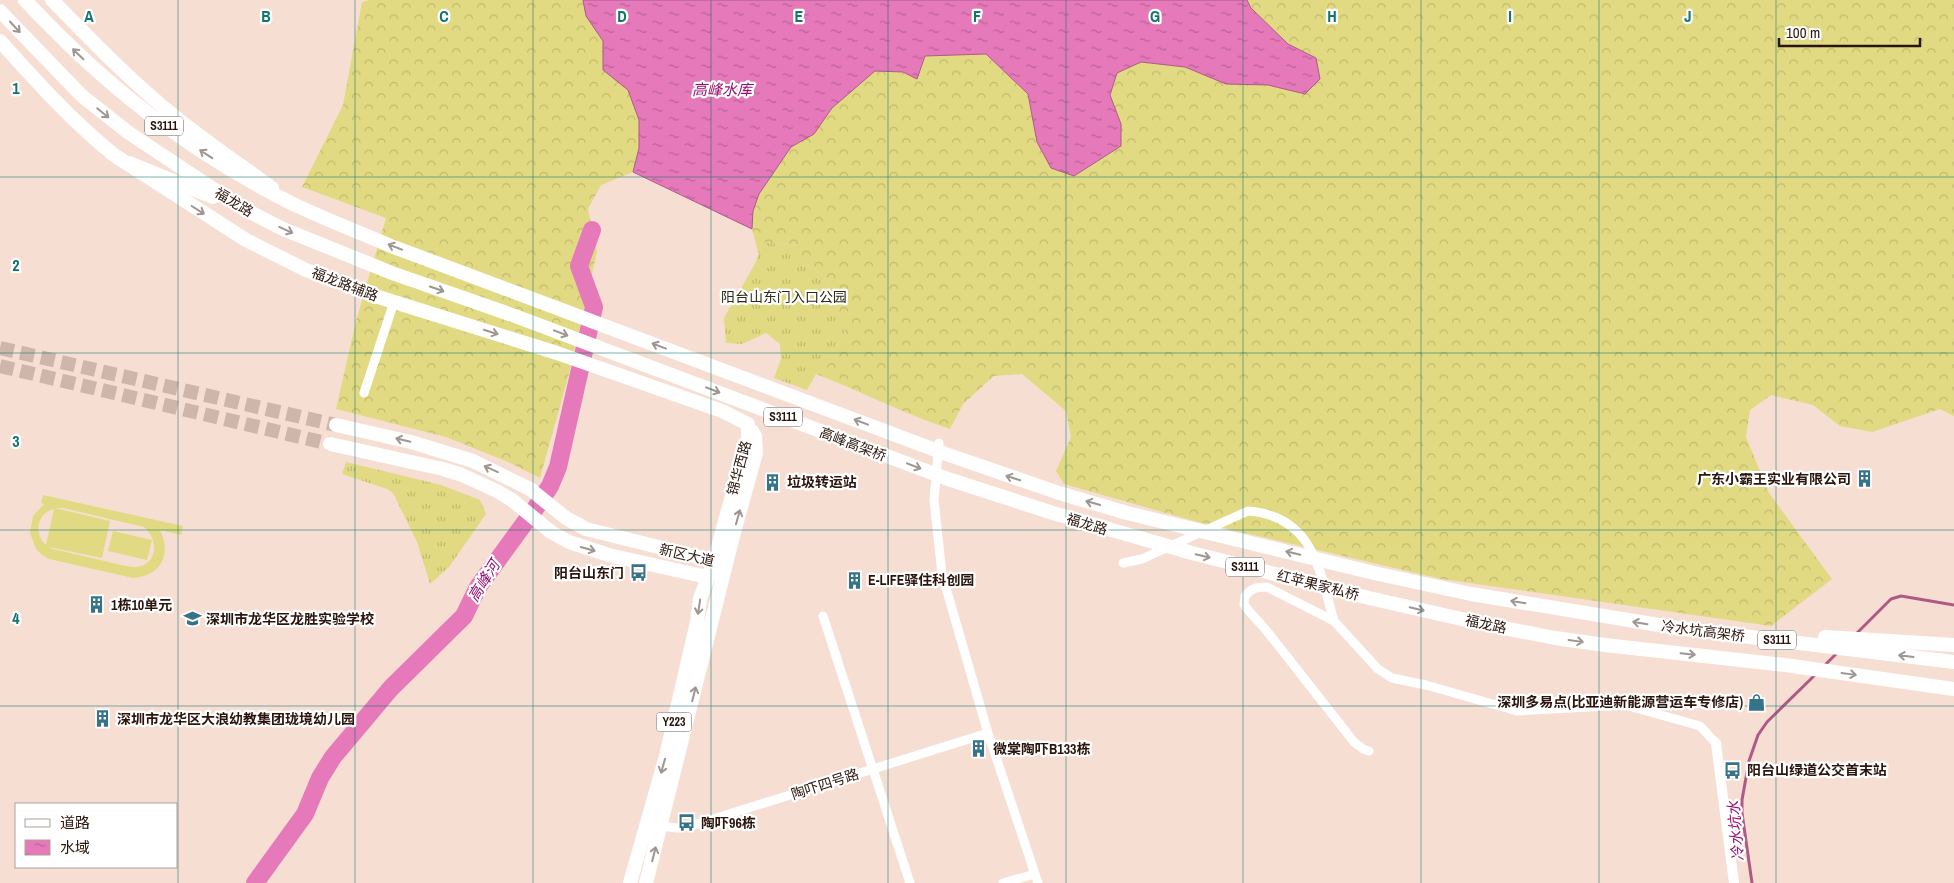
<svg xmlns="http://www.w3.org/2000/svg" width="1954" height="883" font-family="'Archivo Narrow','Noto Sans SC',sans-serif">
	<defs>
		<pattern id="grass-tufts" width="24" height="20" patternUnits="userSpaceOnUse" patternTransform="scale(1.25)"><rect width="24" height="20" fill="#e1da82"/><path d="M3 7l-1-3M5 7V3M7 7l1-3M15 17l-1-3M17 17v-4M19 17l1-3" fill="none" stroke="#c1ba6f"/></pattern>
		<pattern id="forest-crowns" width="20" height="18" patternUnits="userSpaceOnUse" patternTransform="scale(1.25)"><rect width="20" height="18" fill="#e1da82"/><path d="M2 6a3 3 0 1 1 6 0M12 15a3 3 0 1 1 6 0" fill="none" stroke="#c1ba6f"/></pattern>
		<pattern id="water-ripples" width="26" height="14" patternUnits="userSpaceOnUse" patternTransform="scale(1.25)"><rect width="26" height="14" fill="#e579ba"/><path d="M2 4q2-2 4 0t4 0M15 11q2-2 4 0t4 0" fill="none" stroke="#ba6295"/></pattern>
	</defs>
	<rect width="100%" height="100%" fill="#f7ded3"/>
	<path fill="url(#grass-tufts)" d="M762,242L800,246V259L826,279L845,331L826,367L816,374L807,390L774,378L781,359L780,344L766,333L742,344L726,343L724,318L756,262Z
		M346,462L441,485L480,500L486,514L449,567L430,584L417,542L393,493L387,489L342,474Z"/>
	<path fill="url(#forest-crowns)" d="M369,0H583L586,16L603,41V70L628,90L639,120V148L633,172L601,185L588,209L597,252L570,370L540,478L508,462L446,437L336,409L356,321L386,218L302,187L343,105L362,2Z
		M1247,0H1954V416L1940,409L1872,432L1840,426L1813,405L1771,395L1750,410L1746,437L1769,493L1832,579L1771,626L1441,579L1194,521L1064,484L1056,471L1071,437L1066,411L1022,374L994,376L963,404L950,429C904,414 861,391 816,374L826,367L845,331L826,279L800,259V246L762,242L759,255L752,229L753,211L759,194L791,147L814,134L832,108L875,71L903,72L917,79L925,56L985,54L1028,94L1037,142L1074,176L1121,146V124L1110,95L1117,73L1140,62L1185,67L1226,84L1268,85L1305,94L1315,58L1288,44L1251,8Z"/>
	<path fill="#e1da82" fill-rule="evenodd" d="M43,495L183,526L181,535L160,530C172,555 161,576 133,578L49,559L42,555L36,549L30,533L33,516L44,504L41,503ZM55,508H63L144,527C159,539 158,565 136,567C127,567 118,564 109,562C90,558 72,553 53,549L49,547L102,558L110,521ZM54,509L46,545C33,533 37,513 54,509Z
		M113,531L152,540L147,560L108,551Z"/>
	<path fill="url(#water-ripples)" stroke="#ad5b86" d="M583,0H1247L1251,8L1288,44L1316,58L1320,79L1305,94L1268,85L1226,84L1185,67L1141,62L1117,73L1110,95L1121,124V146L1074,176L1051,168L1037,142L1028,94L986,54L925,56L917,79L903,72L875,71L832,108L814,134L791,147L759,194L753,211L752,229L633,172L639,148V120L628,90L603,70V41L586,16Z"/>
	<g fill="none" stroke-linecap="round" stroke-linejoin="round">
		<path stroke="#ad5b86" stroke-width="3" d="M1856,634L1891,599L1901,596L1954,605
			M1824,666L1837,653
			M1752,883L1742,813V800L1749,761L1758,735L1767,722L1816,674"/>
		<path stroke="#e579ba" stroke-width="18" d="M255,883L305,814L320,778L333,757L391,688L464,616L478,587L537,506L550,486L558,467L594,307L579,266L592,230"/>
		<path stroke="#ceb6ab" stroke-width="14" stroke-dasharray="14 7" stroke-linecap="butt" d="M0,348L336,425
			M0,366L330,444"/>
		<path stroke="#fff" stroke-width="9" d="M364,393L394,302
			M939,443L934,500L942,574L988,733L1038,883
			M1123,563L1142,559L1248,511C1314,516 1319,570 1334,621
			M823,616L910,883
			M1369,751L1363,749L1354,742L1266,630L1248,610L1244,604L1245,596C1252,588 1256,587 1267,587L1334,621L1378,669L1392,678L1426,685L1517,711L1625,705L1700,726L1716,743
			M661,826L677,828L697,824L988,733
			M1003,883L1035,874"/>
		<path stroke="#fff" stroke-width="10" d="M1716,743L1734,883"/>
		<path stroke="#fff" stroke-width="14" d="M52,0C88,37 123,73 162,106C196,135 235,161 272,188
			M0,41C36,81 72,121 114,155L246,240L306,270L372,295L557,353L722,411L748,424
			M336,425L411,442L473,461L530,489L566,518L586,529L723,563
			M330,444L443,469L462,475L497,491L512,500L551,532L569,542L609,555L707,577L715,572
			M630,883L666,756L697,622L700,599L714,561L748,438V424
			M646,883L734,532L756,453L755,436L752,431"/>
		<path stroke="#fff" stroke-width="14" d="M25,0C105,86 188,151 293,204C325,219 358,232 391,246L946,454L1059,493L1127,513L1374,573L1471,594L1677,628L1954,662
			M0,11L82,96L129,133L242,208L283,229L392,273L515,316L948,479L1053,513L1192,553L1369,598L1488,625L1555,638L1605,645L1785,665L1954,689
			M129,163L213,197
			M1825,637L1954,645"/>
	</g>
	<defs><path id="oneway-shaft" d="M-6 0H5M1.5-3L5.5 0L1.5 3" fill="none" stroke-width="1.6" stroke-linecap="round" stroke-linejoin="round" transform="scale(1.25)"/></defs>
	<g stroke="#9f9591">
		<use href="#oneway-shaft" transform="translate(15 27) rotate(47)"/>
		<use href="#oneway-shaft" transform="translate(78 54) rotate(-136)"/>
		<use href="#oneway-shaft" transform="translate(103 113) rotate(39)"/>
		<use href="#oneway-shaft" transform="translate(206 154) rotate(-147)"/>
		<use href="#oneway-shaft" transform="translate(198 210) rotate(32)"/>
		<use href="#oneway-shaft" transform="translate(286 230) rotate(24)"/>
		<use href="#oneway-shaft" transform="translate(395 247) rotate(-159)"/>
		<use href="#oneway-shaft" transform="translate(437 289) rotate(19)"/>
		<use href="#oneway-shaft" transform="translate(491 332) rotate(18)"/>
		<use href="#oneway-shaft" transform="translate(561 333) rotate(21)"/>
		<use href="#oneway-shaft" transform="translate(659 346) rotate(-159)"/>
		<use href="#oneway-shaft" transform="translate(713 390) rotate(21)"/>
		<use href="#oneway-shaft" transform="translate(861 422) rotate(-159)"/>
		<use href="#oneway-shaft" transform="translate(403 440) rotate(-167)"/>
		<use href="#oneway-shaft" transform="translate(914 466) rotate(21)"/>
		<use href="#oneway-shaft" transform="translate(491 469) rotate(-156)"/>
		<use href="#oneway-shaft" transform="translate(1013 478) rotate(-162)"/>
		<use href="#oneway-shaft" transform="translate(1093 503) rotate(-164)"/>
		<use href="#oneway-shaft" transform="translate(738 517) rotate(-74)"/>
		<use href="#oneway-shaft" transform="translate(588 549) rotate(16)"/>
		<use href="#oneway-shaft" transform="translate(1293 553) rotate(-166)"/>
		<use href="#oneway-shaft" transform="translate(1203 556) rotate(14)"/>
		<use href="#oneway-shaft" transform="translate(1518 602) rotate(-170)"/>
		<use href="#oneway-shaft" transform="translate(699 607) rotate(99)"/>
		<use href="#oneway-shaft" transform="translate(1417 609) rotate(13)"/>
		<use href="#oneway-shaft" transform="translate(1640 623) rotate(-171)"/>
		<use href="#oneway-shaft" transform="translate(1576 641) rotate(8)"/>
		<use href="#oneway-shaft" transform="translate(1688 654) rotate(6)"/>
		<use href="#oneway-shaft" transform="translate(1906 656) rotate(-173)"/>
		<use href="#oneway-shaft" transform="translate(1849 674) rotate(8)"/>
		<use href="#oneway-shaft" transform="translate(694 694) rotate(-76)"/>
		<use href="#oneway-shaft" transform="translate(663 766) rotate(106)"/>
		<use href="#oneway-shaft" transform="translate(654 854) rotate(-76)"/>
	</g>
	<path fill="none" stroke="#0f766e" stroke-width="1" stroke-opacity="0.55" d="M178,0V883M355,0V883M533,0V883M711,0V883M888,0V883M1066,0V883M1243,0V883M1421,0V883M1599,0V883M1776,0V883M0,177H1954M0,353H1954M0,530H1954M0,706H1954"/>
	<defs>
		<symbol id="building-bare" viewBox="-9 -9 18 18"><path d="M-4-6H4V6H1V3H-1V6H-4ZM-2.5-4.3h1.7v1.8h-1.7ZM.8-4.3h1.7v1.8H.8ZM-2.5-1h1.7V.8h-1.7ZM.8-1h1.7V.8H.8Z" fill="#367389" stroke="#fff" stroke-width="2.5" paint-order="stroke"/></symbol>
		<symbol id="bus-bare" viewBox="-9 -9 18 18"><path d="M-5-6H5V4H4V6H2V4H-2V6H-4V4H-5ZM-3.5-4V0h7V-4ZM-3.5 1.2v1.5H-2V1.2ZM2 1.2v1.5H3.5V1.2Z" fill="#367389" stroke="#fff" stroke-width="2.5" paint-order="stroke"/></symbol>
		<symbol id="school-bare" viewBox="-9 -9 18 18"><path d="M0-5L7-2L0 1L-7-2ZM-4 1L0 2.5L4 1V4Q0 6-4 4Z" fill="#367389" stroke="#fff" stroke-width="2.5" paint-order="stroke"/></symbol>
		<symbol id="shop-bare" viewBox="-9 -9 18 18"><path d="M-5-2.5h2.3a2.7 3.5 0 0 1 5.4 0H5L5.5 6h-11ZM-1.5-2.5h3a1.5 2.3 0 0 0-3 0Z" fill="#367389" stroke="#fff" stroke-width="2.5" paint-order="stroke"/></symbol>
	</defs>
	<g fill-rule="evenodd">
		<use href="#building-bare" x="1852" y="466" width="25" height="25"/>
		<use href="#building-bare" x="760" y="470" width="25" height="25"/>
		<use href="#bus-bare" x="626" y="560" width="25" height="25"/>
		<use href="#building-bare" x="842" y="568" width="25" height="25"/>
		<use href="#building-bare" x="84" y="592" width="25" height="25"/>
		<use href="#school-bare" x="180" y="606" width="25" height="25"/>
		<use href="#shop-bare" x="1744" y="690" width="25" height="25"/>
		<use href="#building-bare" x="90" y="706" width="25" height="25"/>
		<use href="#building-bare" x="966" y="736" width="25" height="25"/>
		<use href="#bus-bare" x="1720" y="758" width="25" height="25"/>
		<use href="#bus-bare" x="674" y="810" width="25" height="25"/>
	</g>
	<g text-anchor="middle" stroke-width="4.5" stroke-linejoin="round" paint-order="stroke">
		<g fill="#fff" stroke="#6a5a54" stroke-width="1">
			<rect x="145" y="116.5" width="38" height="19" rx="4"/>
			<rect x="764" y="407.5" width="38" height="19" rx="4"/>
			<rect x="1226" y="557.5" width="38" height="19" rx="4"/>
			<rect x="1758" y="630.5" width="38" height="19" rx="4"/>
			<rect x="656.5" y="712.5" width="35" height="19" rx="4"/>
		</g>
		<g font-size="12" font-weight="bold" fill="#2a140b">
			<text x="164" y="130">S3111</text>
			<text x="783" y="421">S3111</text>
			<text x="1245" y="571">S3111</text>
			<text x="1777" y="644">S3111</text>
			<text x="674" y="726">Y223</text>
		</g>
		<g font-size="14" fill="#2a140b" stroke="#fff">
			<text transform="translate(234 202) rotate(31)" y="5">福龙路</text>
			<text transform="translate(345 284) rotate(21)" y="5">福龙路辅路</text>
			<text transform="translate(853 444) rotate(21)" y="5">高峰高架桥</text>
			<text transform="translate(739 468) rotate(-75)" y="5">锦华西路</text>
			<text transform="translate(1087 524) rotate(17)" y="5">福龙路</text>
			<text transform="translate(687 555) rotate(13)" y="5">新区大道</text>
			<text transform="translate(1318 585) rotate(14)" y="5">红苹果家私桥</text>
			<text transform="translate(1486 624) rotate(12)" y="5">福龙路</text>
			<text transform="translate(1703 631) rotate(7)" y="5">冷水坑高架桥</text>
			<text transform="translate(825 784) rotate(-18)" y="5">陶吓四号路</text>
		</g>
		<g font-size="14" fill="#2d2b14" stroke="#fff">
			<text x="784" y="302">阳台山东门入口公园</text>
		</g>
		<g font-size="14" font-weight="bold" fill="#2a140b" stroke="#fff" text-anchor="start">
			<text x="1851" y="484" text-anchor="end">广东小霸王实业有限公司</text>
			<text x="787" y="487">垃圾转运站</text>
			<text x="624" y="578" text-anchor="end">阳台山东门</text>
			<text x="868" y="585">E-LIFE驿住科创园</text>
			<text x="111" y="610">1栋10单元</text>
			<text x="206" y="624">深圳市龙华区龙胜实验学校</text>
			<text x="1743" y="707" text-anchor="end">深圳多易点(比亚迪新能源营运车专修店)</text>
			<text x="117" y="724">深圳市龙华区大浪幼教集团珑境幼儿园</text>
			<text x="993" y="754">微棠陶吓B133栋</text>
			<text x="1747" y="775">阳台山绿道公交首末站</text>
			<text x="701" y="828">陶吓96栋</text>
		</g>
		<g font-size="15" font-style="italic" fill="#960f6e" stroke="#fff">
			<text x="722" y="95">高峰水库</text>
			<text transform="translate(484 581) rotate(-58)" y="5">高峰河</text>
			<text transform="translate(1736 831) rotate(-95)" y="5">冷水坑水</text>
		</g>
	</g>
	<g font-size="16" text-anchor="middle" font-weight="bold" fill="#0f766e" stroke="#fff" stroke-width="4.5" stroke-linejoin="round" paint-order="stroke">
		<text x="89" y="22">A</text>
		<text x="266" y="22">B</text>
		<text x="444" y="22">C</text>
		<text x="622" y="22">D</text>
		<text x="799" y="22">E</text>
		<text x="977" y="22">F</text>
		<text x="1155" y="22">G</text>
		<text x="1332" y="22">H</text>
		<text x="1510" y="22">I</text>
		<text x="1688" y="22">J</text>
		<text x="16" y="94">1</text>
		<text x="16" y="271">2</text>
		<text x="16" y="447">3</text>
		<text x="16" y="624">4</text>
	</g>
	<rect x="15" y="803" width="162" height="65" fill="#ffffff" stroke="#aaa19d"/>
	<rect x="25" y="819" width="25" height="8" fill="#ffffff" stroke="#aaa19d"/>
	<text x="60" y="828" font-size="15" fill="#2a140b">道路</text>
	<rect x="25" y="840" width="25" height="15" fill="url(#water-ripples)" stroke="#aaa19d"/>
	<text x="60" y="853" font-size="15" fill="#2a140b">水域</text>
	<path d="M1779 38v8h141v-8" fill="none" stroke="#2a140b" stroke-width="2.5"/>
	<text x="1786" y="38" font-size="15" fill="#2a140b" stroke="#ffffff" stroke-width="4" paint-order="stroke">100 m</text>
</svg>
